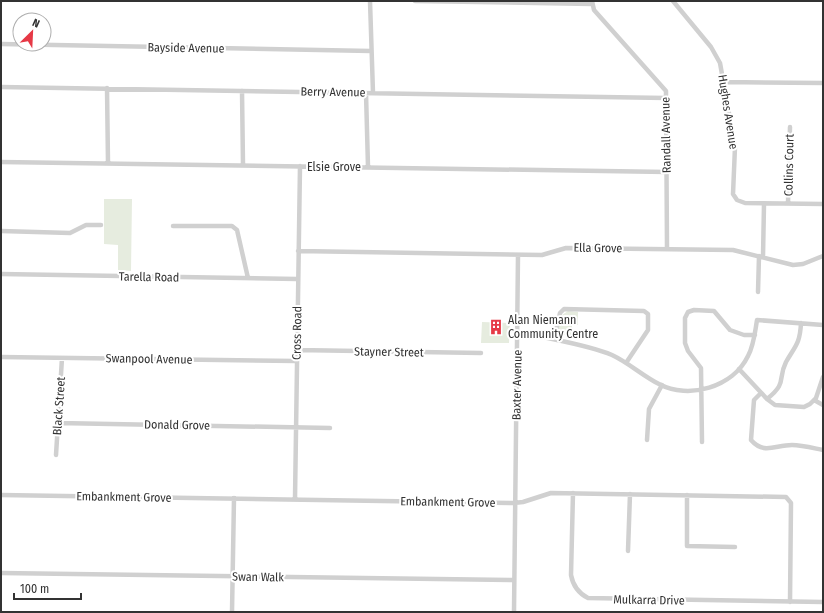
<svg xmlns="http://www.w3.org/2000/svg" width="824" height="613" font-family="'Fira Sans Condensed',sans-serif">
	<rect width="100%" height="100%" fill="#fff"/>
	<path fill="#e6ecdf" d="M104,199H132L131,271L118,270V245L104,244Z
		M568,311L578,312V325H572V336L557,334L562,315Z
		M482,322L510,323L509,343H481Z"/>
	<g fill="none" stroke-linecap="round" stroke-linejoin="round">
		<path stroke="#d0d0d0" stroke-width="4.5" d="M370,1L373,93
			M415,1L592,4
			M592,1L594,10L666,91L667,249
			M673,1L711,47L720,63L735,147L733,194L737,200L745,203L823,204
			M1,44L371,51
			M724,82L823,83
			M1,87L666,98
			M107,88L108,163
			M242,91L243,165
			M366,93L368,167
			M1,162L667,172
			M788,203L790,127
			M173,226H232L237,230L248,278
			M1,231L70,233L86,225H101
			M298,251L542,255L566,248L733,250L793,265L803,264L823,256
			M763,257L764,204
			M1,274L297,279
			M758,292L759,256
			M517,332C524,332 531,335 538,336C561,341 591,346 612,355C629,363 643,376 659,384C689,400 733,387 748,356C754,345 755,332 757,320L823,325
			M554,339L560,313L564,309L644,311L648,314V330L626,363
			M297,350L481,353
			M1,357L296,361
			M739,369L767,399L775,405L804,407L810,404L816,398L823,377
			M761,393L754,400L751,440C764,455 775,445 792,445C802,445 813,448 823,450
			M767,399C788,382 777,380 786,362C795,346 800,344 801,323
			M814,400L823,405
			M58,423L330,428
			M647,440L649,409L662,385
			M702,442L701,368L688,351L685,343V318L688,312L694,310L714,311L730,330L744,335H755
			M56,455L62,358
			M573,493L571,575C573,586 578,593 588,598L823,602
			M1,495L514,503L523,502L551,493L786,497L791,503L790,602
			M687,495V546L735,547
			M295,499L300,166
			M628,551L630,494
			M1,573L514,580
			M232,612L234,498
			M514,612L518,255"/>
	</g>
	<defs>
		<symbol id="building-bare" viewBox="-9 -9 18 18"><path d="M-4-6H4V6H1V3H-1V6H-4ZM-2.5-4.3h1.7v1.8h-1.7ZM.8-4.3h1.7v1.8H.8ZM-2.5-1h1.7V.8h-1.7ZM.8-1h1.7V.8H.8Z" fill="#e63946" stroke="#fff" stroke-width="2.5" paint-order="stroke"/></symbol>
	</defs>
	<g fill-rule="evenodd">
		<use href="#building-bare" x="485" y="316" width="22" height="22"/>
	</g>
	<g text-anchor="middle" stroke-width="4" stroke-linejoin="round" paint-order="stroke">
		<g font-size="12" fill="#333" stroke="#fff">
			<text transform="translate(186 48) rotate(1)" y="4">Bayside Avenue</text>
			<text transform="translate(333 92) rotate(1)" y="4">Berry Avenue</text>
			<text transform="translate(728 112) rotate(81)" y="4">Hughes Avenue</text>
			<text transform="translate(666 135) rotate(-91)" y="4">Randall Avenue</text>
			<text transform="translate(789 165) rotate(-89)" y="4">Collins Court</text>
			<text x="334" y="171">Elsie Grove</text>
			<text transform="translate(598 248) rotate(1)" y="4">Ella Grove</text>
			<text transform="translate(149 277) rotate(1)" y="4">Tarella Road</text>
			<text transform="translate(297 333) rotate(-89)" y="4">Cross Road</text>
			<text transform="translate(389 352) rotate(1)" y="4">Stayner Street</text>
			<text transform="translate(149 359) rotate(1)" y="4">Swanpool Avenue</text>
			<text transform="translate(517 385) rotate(-89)" y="4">Baxter Avenue</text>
			<text transform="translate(59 406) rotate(-86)" y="4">Black Street</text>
			<text transform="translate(177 425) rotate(1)" y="4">Donald Grove</text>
			<text transform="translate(124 497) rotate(1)" y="4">Embankment Grove</text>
			<text transform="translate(448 502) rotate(1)" y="4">Embankment Grove</text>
			<text transform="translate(258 577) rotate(1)" y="4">Swan Walk</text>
			<text transform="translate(649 600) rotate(1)" y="4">Mulkarra Drive</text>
		</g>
		<g font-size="12" fill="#333" stroke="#fff" text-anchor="start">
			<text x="508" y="324">Alan Niemann<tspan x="508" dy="14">Community Centre</tspan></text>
		</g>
	</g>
	<rect width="824" height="613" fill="none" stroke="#333333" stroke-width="4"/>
	<g transform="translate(32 32) rotate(24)"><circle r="19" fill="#ffffff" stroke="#adadad"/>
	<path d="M0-3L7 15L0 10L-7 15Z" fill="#e63946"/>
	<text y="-6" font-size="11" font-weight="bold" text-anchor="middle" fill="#333333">N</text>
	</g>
	<path d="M14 593v6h67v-6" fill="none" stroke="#333333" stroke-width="2"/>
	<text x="20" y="593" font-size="12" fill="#333333" stroke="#ffffff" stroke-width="3" paint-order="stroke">100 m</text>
</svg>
